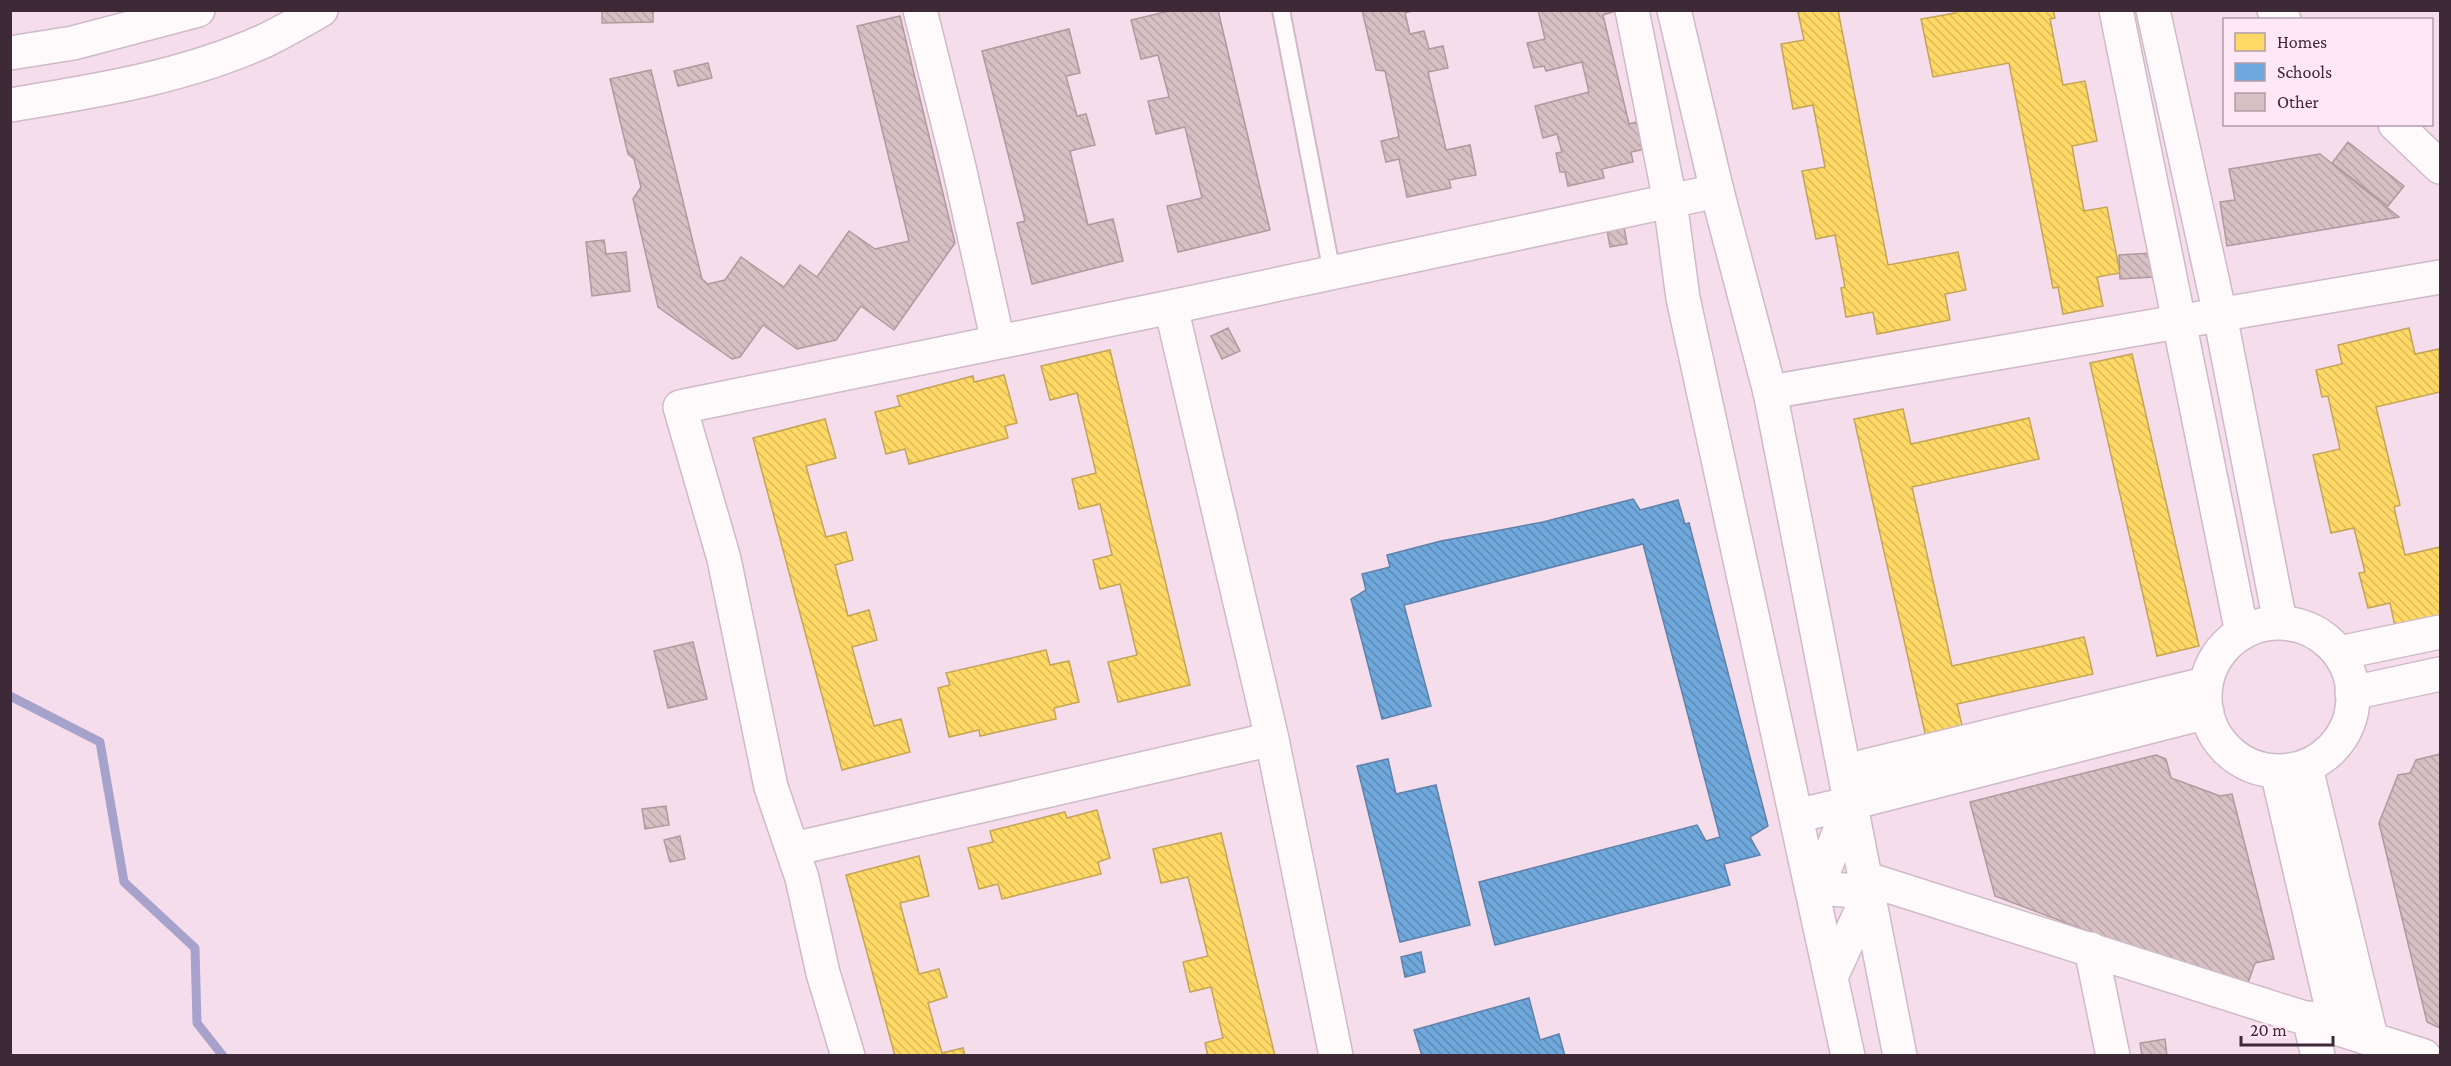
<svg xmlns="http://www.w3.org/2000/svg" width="2451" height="1066" font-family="'Crimson Pro',serif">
	<defs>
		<pattern id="homes-back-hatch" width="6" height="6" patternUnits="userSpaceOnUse" patternTransform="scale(1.5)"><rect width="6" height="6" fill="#ffd966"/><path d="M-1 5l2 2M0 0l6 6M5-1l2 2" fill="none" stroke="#dcba59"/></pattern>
		<pattern id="schools-back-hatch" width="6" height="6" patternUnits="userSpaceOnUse" patternTransform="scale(1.5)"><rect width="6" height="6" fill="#6fa8dc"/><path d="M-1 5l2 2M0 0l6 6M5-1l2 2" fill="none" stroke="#5d89b3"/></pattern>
		<pattern id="building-back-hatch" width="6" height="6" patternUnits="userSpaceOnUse" patternTransform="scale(1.5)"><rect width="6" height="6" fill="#d6c0c3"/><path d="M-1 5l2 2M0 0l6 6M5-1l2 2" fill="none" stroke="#b9a5a8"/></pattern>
	</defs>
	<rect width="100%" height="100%" fill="#f5ddec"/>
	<path fill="url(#homes-back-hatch)" stroke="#c5a458" stroke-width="1.5" d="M1807,10H1838L1888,265L1958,252L1966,290L1945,294L1950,320L1877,334L1873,312L1846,317L1841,288L1845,287L1835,235L1816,239L1802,171L1825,167L1813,105L1793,109L1781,44L1804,40L1798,12Z
		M1955,10H2053L2055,18L2050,19L2063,85L2085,81L2097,141L2072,146L2084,211L2107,207L2120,273L2097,277L2103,306L2063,314L2058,287L2053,288L2009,63L1933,77L1921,19L1955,13Z
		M2409,328L2415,354L2439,349L2440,392L2376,407L2400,505L2394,507L2405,555L2440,547V616L2395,626L2390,603L2368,608L2359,573L2365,572L2354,528L2331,533L2313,455L2340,449L2328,396L2322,397L2316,370L2342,364L2338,345Z
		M1110,350L1190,685L1118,702L1108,662L1137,655L1120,584L1100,589L1093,560L1112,555L1100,504L1079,509L1072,479L1096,473L1077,393L1050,400L1041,366Z
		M2132,354L2199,646L2157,656L2090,363Z
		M1004,375L1017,423L1005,426L1008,438L909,464L905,449L886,454L875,412L900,406L897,396L973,376L974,382Z
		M1903,409L1911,444L2029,418L2039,459L1912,487L1952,666L2084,637L2093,674L1957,704L1965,738L1928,746L1854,419Z
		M825,419L836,458L806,466L826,537L846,532L853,560L835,565L848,616L869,610L877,640L852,647L874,726L901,719L910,752L842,770L753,438Z
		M1046,650L1050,665L1069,661L1079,702L1054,708L1056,719L980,736L979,730L949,737L938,688L950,685L946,673Z
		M1097,810L1110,858L1098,862L1101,874L1002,899L998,884L979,889L968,848L993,842L990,831L1065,812L1067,818Z
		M1221,833L1275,1056H1208L1205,1043L1223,1038L1211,987L1190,992L1183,962L1208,956L1188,877L1161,883L1153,849Z
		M919,856L929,896L900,903L919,974L939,969L947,997L928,1003L942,1053L963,1048L965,1056H895L846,875Z"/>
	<path fill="url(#schools-back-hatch)" stroke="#6082aa" stroke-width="1.5" d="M1633,499L1640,510L1678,500L1685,524L1689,523L1768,826L1750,837L1760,855L1724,864L1730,885L1495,945L1479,882L1697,825L1706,841L1720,837L1643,544L1404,605L1431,706L1382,719L1351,599L1366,590L1362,574L1390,567L1387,555L1441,541L1543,522Z
		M1388,759L1396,794L1436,785L1470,925L1400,942L1357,766Z
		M1421,952L1425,972L1405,977L1401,957Z
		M1529,998L1540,1040L1559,1034L1565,1056H1422L1414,1030Z"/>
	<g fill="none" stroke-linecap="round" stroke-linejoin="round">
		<path stroke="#a7a2cc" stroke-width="9" d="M10,696L100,742L124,882L195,948L197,1023L223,1056"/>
	</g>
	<path fill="url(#building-back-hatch)" stroke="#b09a9d" stroke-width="1.5" d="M602,10H653V22L602,23Z
		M1173,10H1218L1270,230L1178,252L1167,206L1202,198L1185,127L1156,134L1148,101L1169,97L1158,55L1141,59L1131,20Z
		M1362,10H1415L1405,13L1410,34L1424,31L1429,49L1443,46L1448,68L1428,72L1446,150L1470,145L1476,175L1449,180L1451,188L1407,197L1399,159L1386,162L1381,141L1399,137L1385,71L1376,70Z
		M1538,10H1619L1603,15L1629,124L1640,121L1646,149L1631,152L1633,162L1602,169L1604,178L1568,186L1565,172H1560L1556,153L1562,152L1557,134L1543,138L1535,106L1589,92L1582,62L1546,71L1544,66L1534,68L1527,43L1545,39Z
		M900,16L955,243L894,330L861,306L836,340L797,349L763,325L740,357L732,359L658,307L633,199L641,187L634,159L628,154L610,79L651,70L702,279L708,284L725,280L741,257L784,287L800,265L817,277L849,231L875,249L909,241L857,26Z
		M1069,29L1080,73L1066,76L1077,116L1086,114L1095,145L1070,151L1088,225L1113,219L1123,261L1032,284L1017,223L1025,221L982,51Z
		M708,63L712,78L678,86L674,71Z
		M2348,142L2404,186L2388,206L2332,163Z
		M2320,154L2399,217L2227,246L2220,202L2235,200L2229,169Z
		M1624,227L1627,244L1610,247L1607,230Z
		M604,240L606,254L626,252L630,291L592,296L586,242Z
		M2152,253L2153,277L2120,279L2119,255Z
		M1228,328L1240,351L1222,359L1211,336Z
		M693,642L707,699L668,708L654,651Z
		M2440,754V1028L2427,1022L2379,823L2398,775L2410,773L2416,760Z
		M2156,755L2166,759L2171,778L2220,796L2232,794L2274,959L2255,963L2245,991L1995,896L1970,802Z
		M666,806L669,825L645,829L642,809Z
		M680,836L685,859L670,862L664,840Z
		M2165,1039L2167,1056H2142L2140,1043Z"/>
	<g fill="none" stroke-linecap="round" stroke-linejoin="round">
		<defs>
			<path id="service" d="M1281,10L1332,273"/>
			<path id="minor" d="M920,10L959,167L998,342
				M1632,10L1670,201L1683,298L1848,1056
				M2116,10L2242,633
				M2153,10L2220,315L2280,622
				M2274,10L2284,20
				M2395,124L2440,167
				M1171,307L1272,739L1336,1056
				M1770,392L2440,277
				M2205 697a74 74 0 1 1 148 0a74 74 0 1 1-148 0Z
				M2339,653L2440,632
				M2352,693L2440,674
				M2306,768L2371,1037
				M1845,771L2205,684
				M2277,771L2336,1026
				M1851,803L2207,712
				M1796,816L1851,803L1817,888L1870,892L1831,977
				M793,849L1272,739
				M1867,879L2424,1056
				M2091,949L2113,1056
				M2309,1018L2318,1056
				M848,1056L823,973L802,878L771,787L724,559L680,407L1171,307L1717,191"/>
			<path id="tertiary" d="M1674,10L1717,191L1770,392L1900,1056
				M10,53L73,43L198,10
				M10,105C96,91 184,77 264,41C283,32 302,21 321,10"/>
		</defs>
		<use href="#service" stroke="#cfbac7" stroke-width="20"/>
		<use href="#minor" stroke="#cfbac7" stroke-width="36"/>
		<use href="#tertiary" stroke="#cfbac7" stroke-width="36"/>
		<use href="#service" stroke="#fefafc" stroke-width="16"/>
		<use href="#minor" stroke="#fefafc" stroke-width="33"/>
		<use href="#tertiary" stroke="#fefafc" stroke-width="33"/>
	</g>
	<rect width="2451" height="1066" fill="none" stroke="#3e2936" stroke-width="24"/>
	<rect x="2223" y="18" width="210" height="108" fill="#fee8f5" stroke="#b19ca9" stroke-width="1.5"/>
	<rect x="2235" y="33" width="30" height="18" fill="#ffd966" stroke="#b19ca9" stroke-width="1.5"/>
	<text x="2277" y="48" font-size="18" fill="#3e2936">Homes</text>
	<rect x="2235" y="63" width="30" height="18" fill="#6fa8dc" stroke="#b19ca9" stroke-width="1.5"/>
	<text x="2277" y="78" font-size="18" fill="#3e2936">Schools</text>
	<rect x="2235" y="93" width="30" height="18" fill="#d6c0c3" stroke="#b19ca9" stroke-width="1.5"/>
	<text x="2277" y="108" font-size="18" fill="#3e2936">Other</text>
	<path d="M2241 1036v9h92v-9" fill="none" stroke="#3e2936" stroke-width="3"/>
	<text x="2250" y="1036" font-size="18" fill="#3e2936" stroke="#fee8f5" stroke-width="4.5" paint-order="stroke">20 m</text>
</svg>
